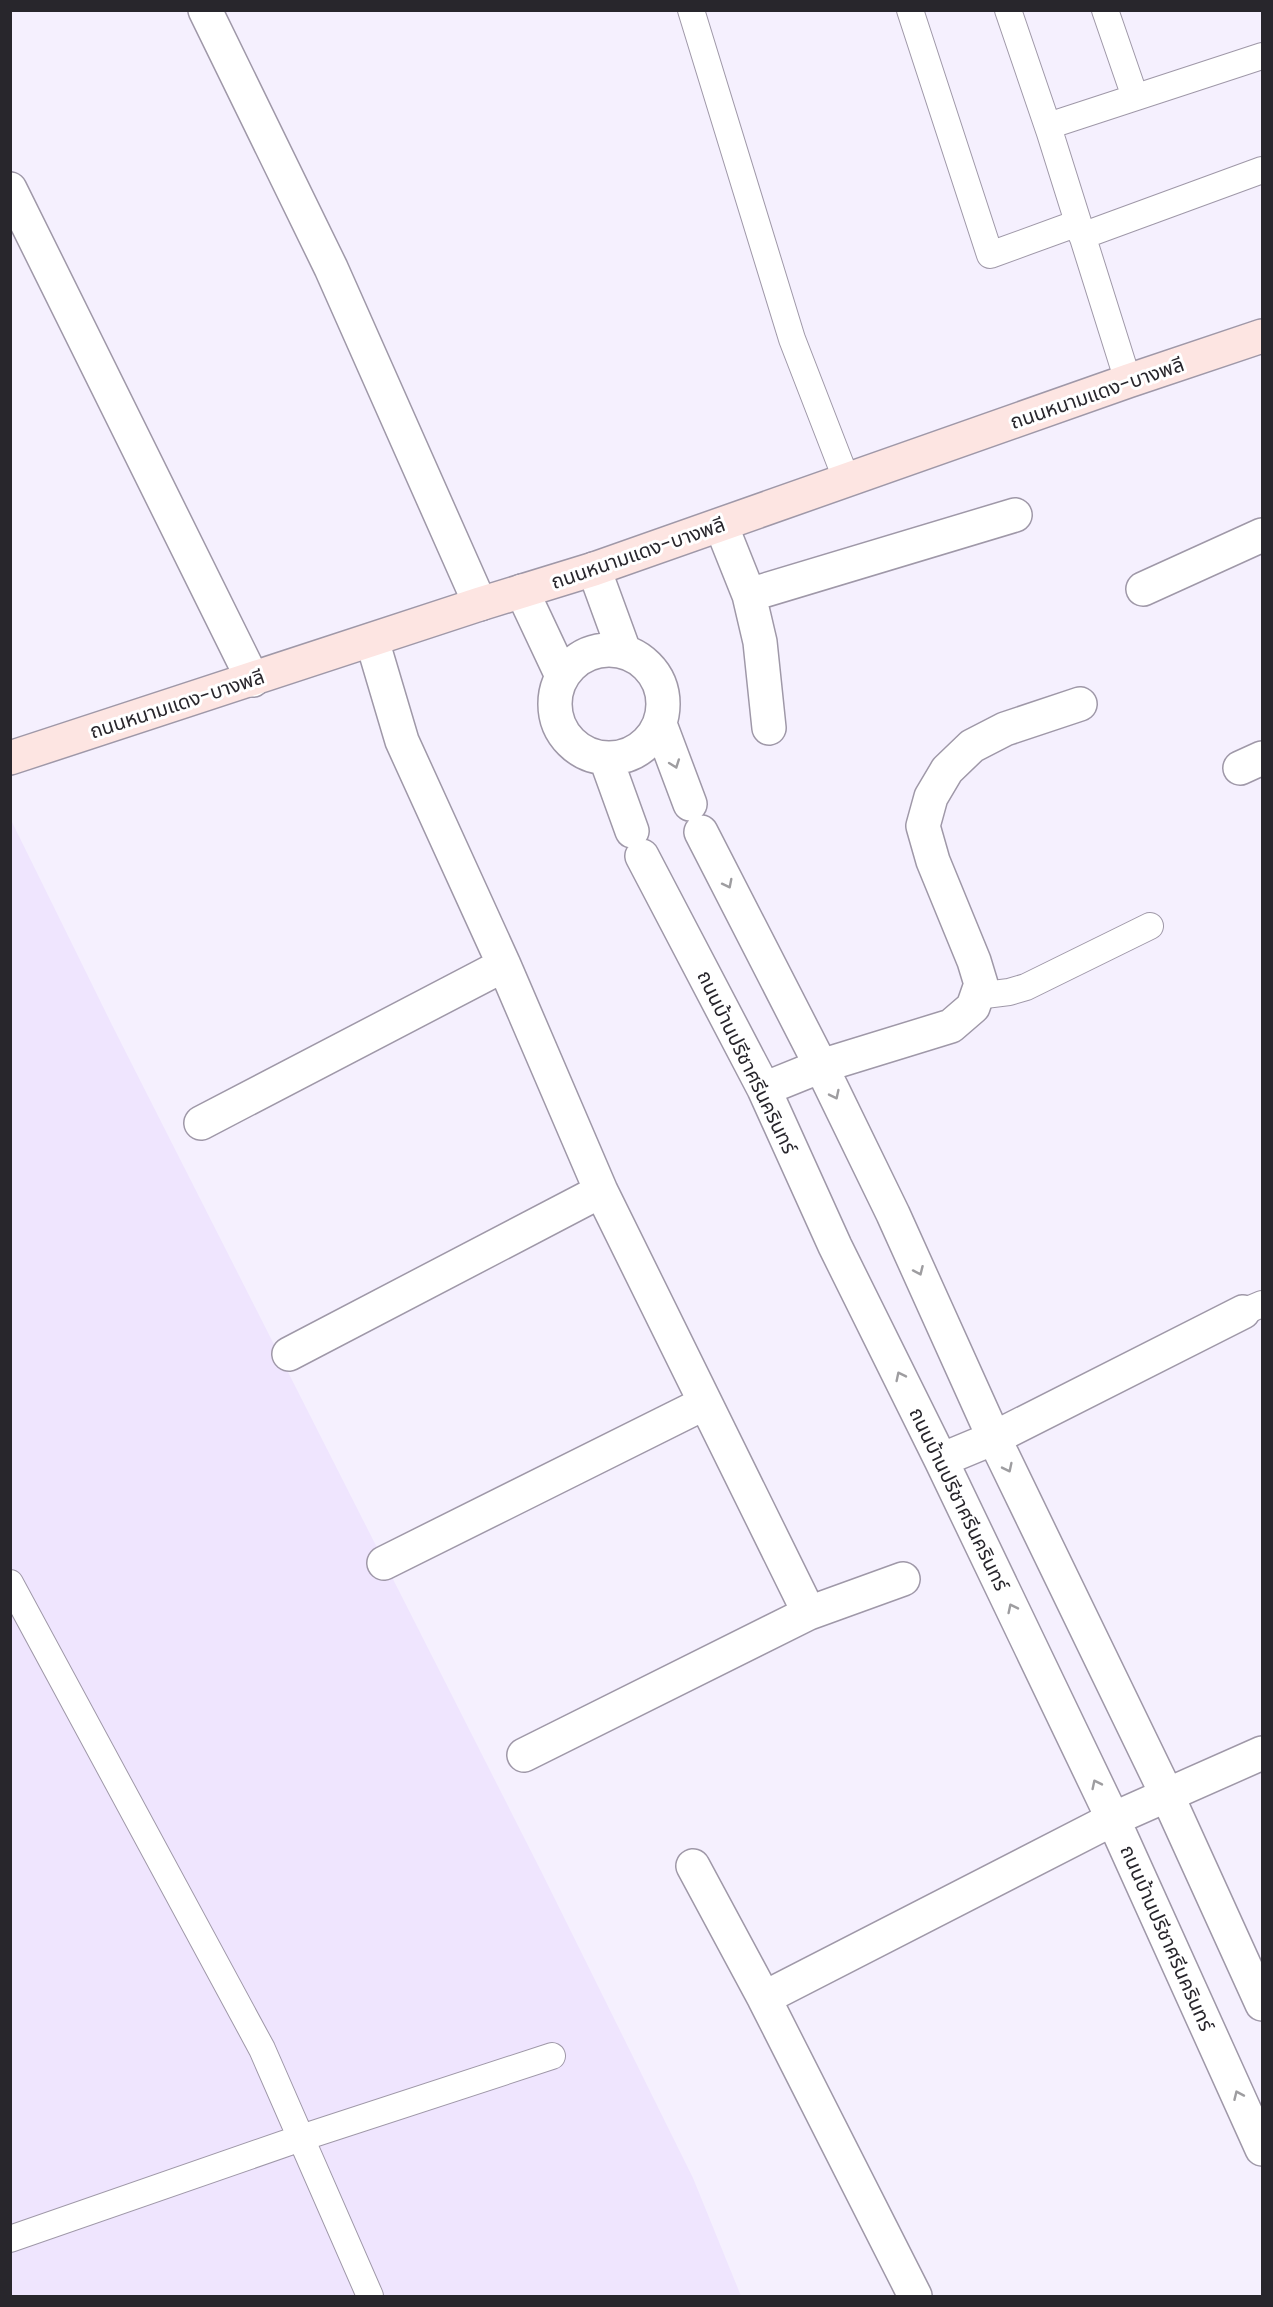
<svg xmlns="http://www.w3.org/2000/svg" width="1273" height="2307" font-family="Poppins,'Noto Sans Thai',sans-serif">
	<rect width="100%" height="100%" fill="#f5f0fe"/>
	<path fill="#efe5fe" d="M10,818L112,1025L541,1871L693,2178L741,2296H11Z"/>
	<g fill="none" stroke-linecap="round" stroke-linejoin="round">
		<defs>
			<path id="service" d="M691,10L792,339L847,481
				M910,10L990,255L1078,223
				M1008,10L1050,133L1128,381
				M1105,10L1135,97
				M1048,126L1262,56
				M1082,236L1262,170
				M977,996L1009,992L1026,987L1150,926
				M1243,1312L1262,1304
				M10,1583L262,2049L370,2296
				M10,2239L301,2138L552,2056"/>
			<path id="minor" d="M205,10L331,268L480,604
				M10,189L253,680
				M721,525L749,595L760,642L769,728
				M594,569L624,651
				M1143,589L1262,535
				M522,591L562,676
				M749,595L1015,515
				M372,640L402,741L504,965L601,1191L809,1613
				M555 704a54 54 0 1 1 108 0a54 54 0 1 1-108 0Z
				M660,724L690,804
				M606,759L632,831
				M1240,768L1262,758
				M701,832L821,1066L893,1214L994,1438L1167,1795L1262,2004
				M642,856L764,1089L835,1246L941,1460L1113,1819L1262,2149
				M764,1089L821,1066L951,1026L973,1007L981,984L974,961L933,861L923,826L931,797L947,770L972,746L1005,729L1080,704
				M201,1123L504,965
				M289,1354L601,1191
				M941,1460L994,1438L1243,1312
				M384,1563L705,1403
				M524,1755L809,1613L903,1579
				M693,1866L764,1998L915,2296
				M764,1998L1113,1819L1262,1753"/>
			<path id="secondary" d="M10,758L480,604L594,569L1128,381L1262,336"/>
		</defs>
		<use href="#service" stroke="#9f98a8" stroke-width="28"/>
		<use href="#minor" stroke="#9f98a8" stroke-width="36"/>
		<use href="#secondary" stroke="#9f98a8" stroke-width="36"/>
		<use href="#service" stroke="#fff" stroke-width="26"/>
		<use href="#minor" stroke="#fff" stroke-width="33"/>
		<use href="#secondary" stroke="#fde5e2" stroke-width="33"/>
	</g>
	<defs><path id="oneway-chevron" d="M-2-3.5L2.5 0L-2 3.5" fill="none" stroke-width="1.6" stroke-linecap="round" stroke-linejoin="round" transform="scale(1.5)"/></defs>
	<g stroke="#9e9da0">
		<use href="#oneway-chevron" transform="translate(675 764) rotate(70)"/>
		<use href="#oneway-chevron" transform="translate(728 884) rotate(63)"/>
		<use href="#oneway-chevron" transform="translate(835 1095) rotate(64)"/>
		<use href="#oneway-chevron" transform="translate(919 1271) rotate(66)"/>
		<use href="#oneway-chevron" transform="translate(900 1376) rotate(-116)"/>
		<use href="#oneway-chevron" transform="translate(1008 1468) rotate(64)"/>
		<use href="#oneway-chevron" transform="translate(1012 1608) rotate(-116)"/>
		<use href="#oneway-chevron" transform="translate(1096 1784) rotate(-116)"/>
		<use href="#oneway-chevron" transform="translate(1238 2095) rotate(-114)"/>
	</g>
	<g text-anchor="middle" stroke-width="6" stroke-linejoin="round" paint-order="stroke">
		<g font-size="20" fill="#28262c" stroke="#fff">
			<text transform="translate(1097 393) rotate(-19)" y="7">ถนนหนามแดง-บางพลี</text>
			<text transform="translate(638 553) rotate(-19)" y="7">ถนนหนามแดง-บางพลี</text>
			<text transform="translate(177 704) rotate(-18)" y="7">ถนนหนามแดง-บางพลี</text>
			<text transform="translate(747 1062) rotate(64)" y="7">ถนนบ้านปรีชาศรีนครินทร์</text>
			<text transform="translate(959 1499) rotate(64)" y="7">ถนนบ้านปรีชาศรีนครินทร์</text>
			<text transform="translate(1167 1938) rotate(66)" y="7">ถนนบ้านปรีชาศรีนครินทร์</text>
		</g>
	</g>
	<rect width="1273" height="2307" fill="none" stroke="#28262c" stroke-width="24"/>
</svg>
